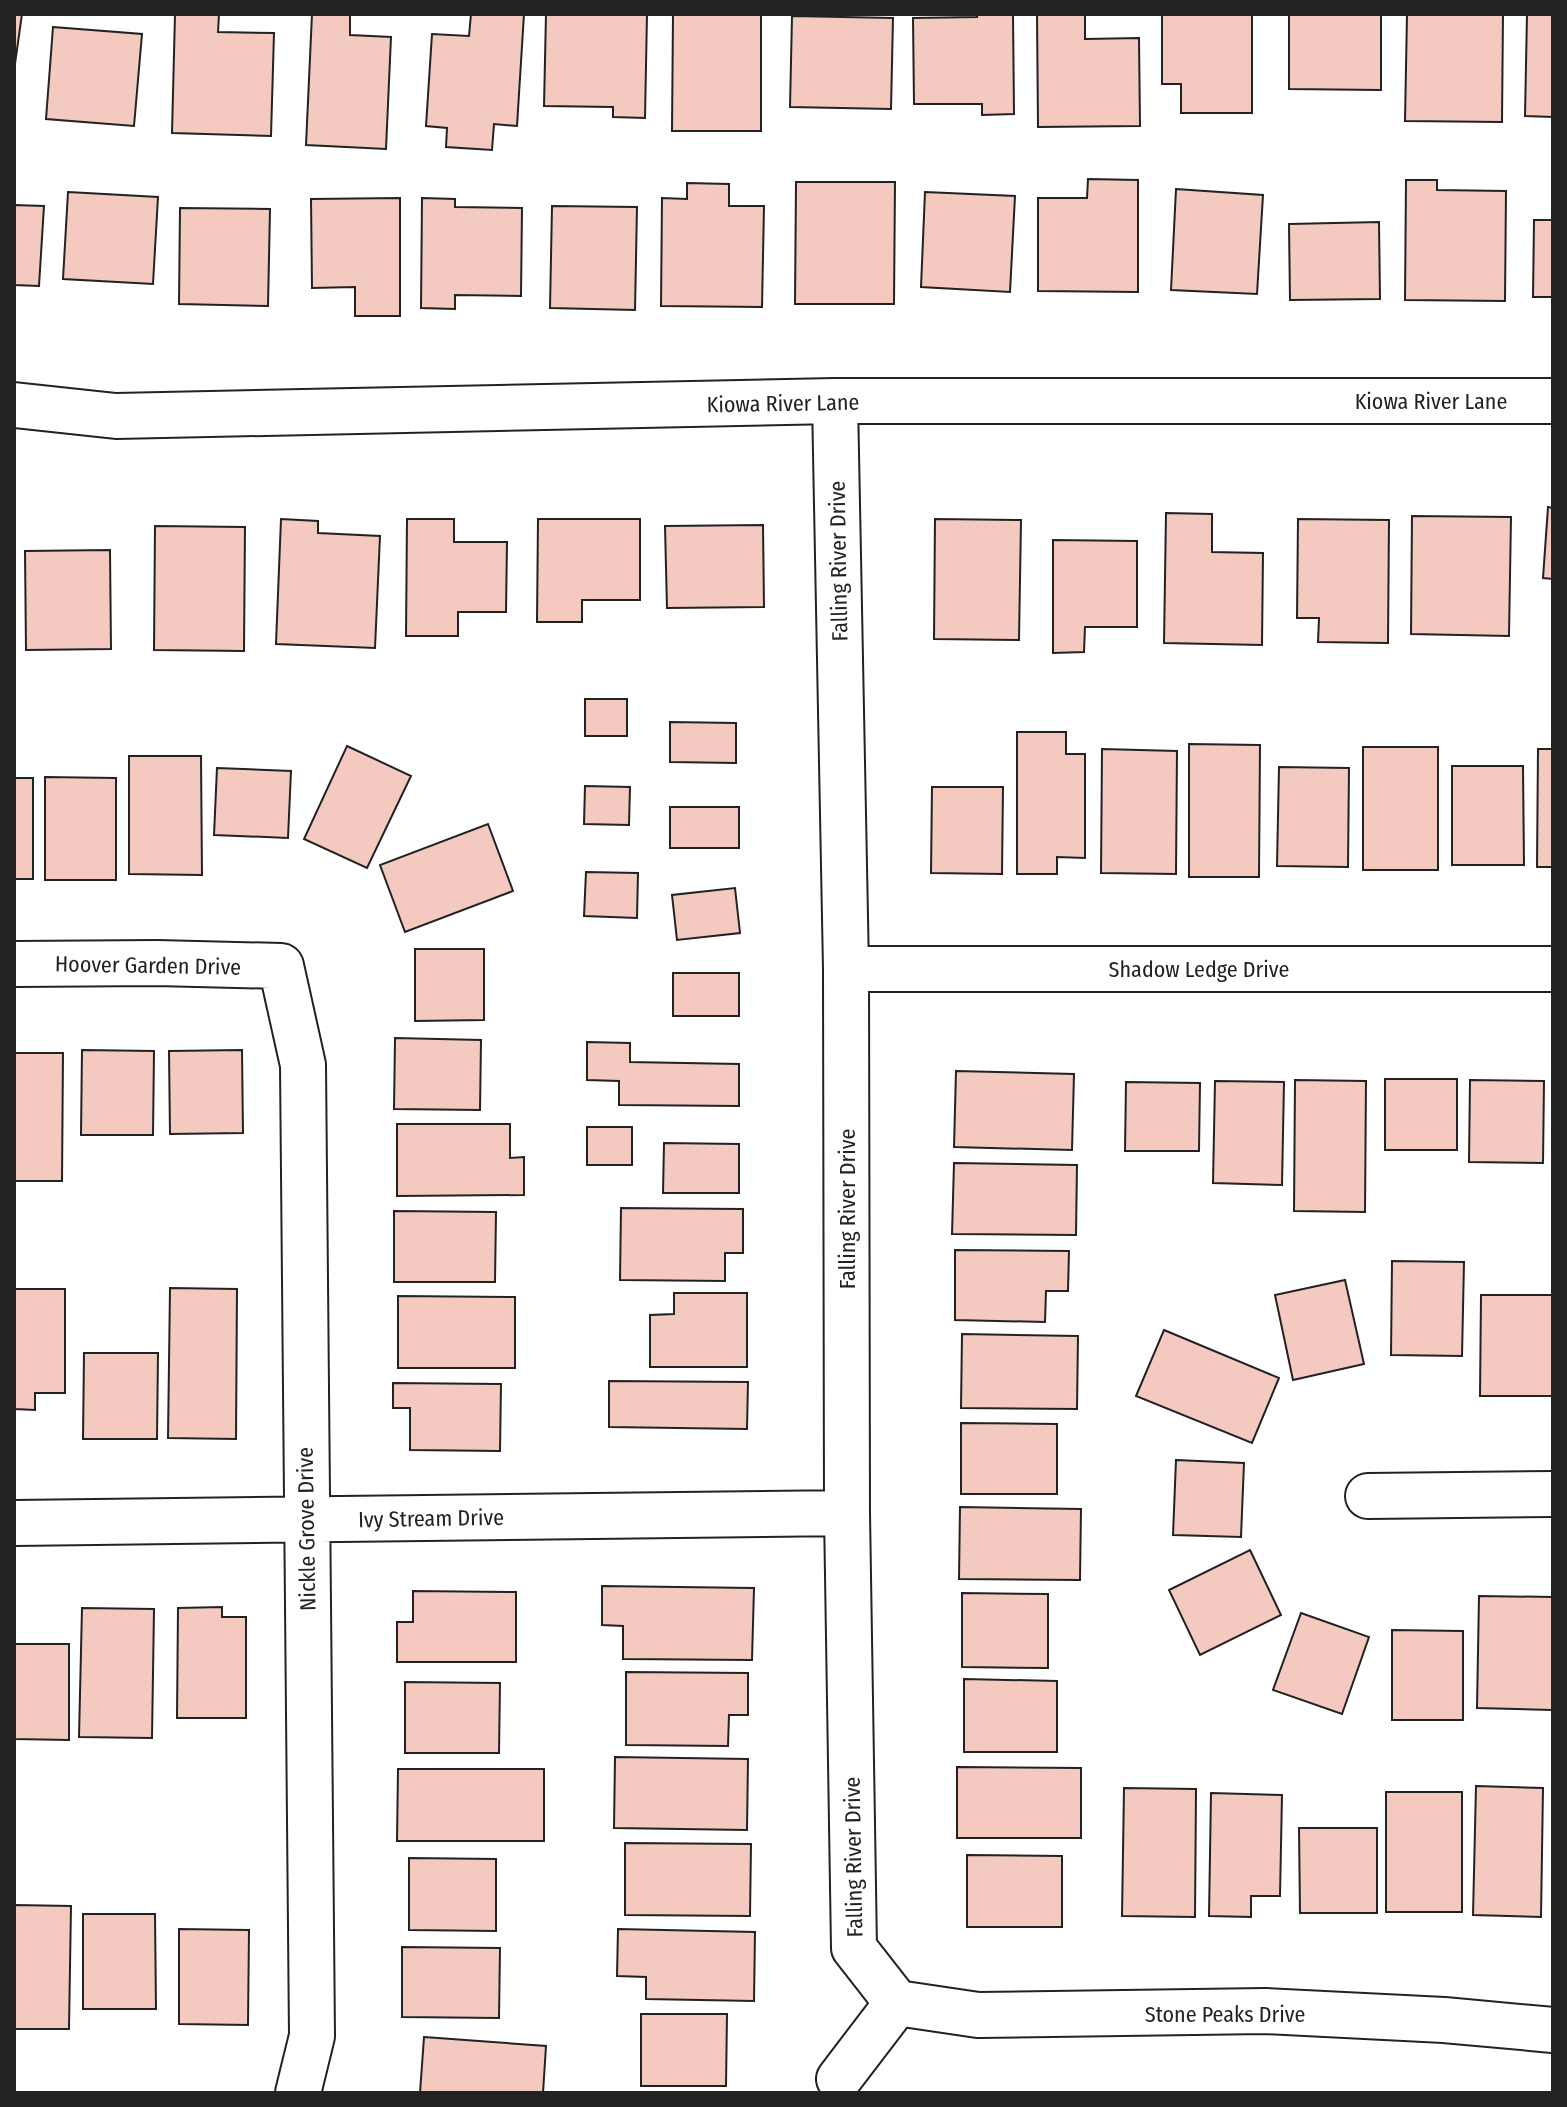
<svg xmlns="http://www.w3.org/2000/svg" width="1567" height="2107" font-family="'Fira Sans Condensed',sans-serif">
	<rect width="100%" height="100%" fill="#fff"/>
	<path fill="#f3c9c0" stroke="#222" stroke-width="2" d="M14,14H22L14,71Z
		M175,14H219L218,32L274,33L271,136L172,133Z
		M312,14H350V35L391,37L386,149L306,145Z
		M471,14H524L517,126L494,124L492,150L446,147L447,128L426,126L432,34L469,36Z
		M546,14H647L645,118L613,117V107L544,106Z
		M673,14H761V131H672Z
		M977,14H1013L1014,114L982,115V104H914L913,18L977,17Z
		M1037,14H1085V39L1139,38L1140,126L1038,127Z
		M1162,14H1252V113H1181V84H1162Z
		M1289,14H1381V90L1289,89Z
		M1407,14H1503L1502,122L1405,121Z
		M1527,14H1553V117L1525,116Z
		M792,16L893,18L891,109L790,107Z
		M53,27L142,34L134,126L46,119Z
		M1088,179L1138,180V292L1038,291V198H1087Z
		M1406,180H1437V190L1506,191L1505,301L1405,300Z
		M796,182H895L894,304H795Z
		M687,183L729,184V206H764L762,307L661,306L662,198L687,199Z
		M1176,189L1263,195L1257,294L1171,290Z
		M68,192L158,197L153,284L63,279Z
		M925,192L1015,196L1010,292L921,287Z
		M400,198V316H355V287L312,288L311,199Z
		M422,198L455,199V207L522,208L521,296L455,295V309L421,308Z
		M14,205L44,206L39,286L14,285Z
		M552,206L637,207L635,310L550,308Z
		M180,208L270,209L268,306L179,304Z
		M1534,220H1553V297H1533Z
		M1379,222L1380,299L1290,300L1289,224Z
		M1548,507L1553,508V579L1543,578Z
		M1166,513L1212,514V552L1263,553L1262,645L1164,643Z
		M1412,516L1511,517L1509,636L1411,634Z
		M281,519L318,521V533L380,536L375,648L276,644Z
		M407,519H454V542H507L506,612H458V636H406Z
		M538,519H640V600H582V622H537Z
		M935,519L1021,520L1019,640L934,639Z
		M1298,519L1389,520L1388,643L1318,642L1319,618H1297Z
		M763,525L764,607L667,608L665,526Z
		M155,526L245,527L244,651L154,650Z
		M1053,540L1137,541V627H1085L1084,652L1053,653Z
		M110,550L111,649L26,650L25,551Z
		M585,699H627V736H585Z
		M670,722L736,723V763L670,762Z
		M1017,732H1066V754H1085V858L1057,857V874H1017Z
		M1189,744L1260,745L1259,877H1189Z
		M347,746L411,776L367,868L304,839Z
		M1363,747H1438V870H1363Z
		M1102,749L1177,751L1176,874L1101,873Z
		M1538,749H1553V867H1537Z
		M129,756H201L202,875L129,874Z
		M1452,766H1523L1524,865H1452Z
		M1279,767L1349,768L1348,867L1277,866Z
		M217,768L291,771L288,838L214,835Z
		M45,777L116,778V880H45Z
		M14,778H33V879H14Z
		M585,786L630,787L629,825L584,824Z
		M932,787H1003L1002,874L931,873Z
		M670,807H739V848H670Z
		M488,824L513,891L405,932L380,865Z
		M586,872L638,873L637,918L584,916Z
		M735,888L740,933L677,940L672,895Z
		M415,949H484V1020L415,1021Z
		M673,973H739V1016H673Z
		M395,1038L481,1040L480,1110L394,1109Z
		M587,1042L630,1043V1062L739,1064V1106L619,1105V1081L587,1080Z
		M82,1050L154,1051L153,1135H81Z
		M242,1050L243,1133L170,1134L169,1051Z
		M14,1053H63L62,1181H14Z
		M956,1071L1074,1074L1072,1150L954,1147Z
		M1385,1079H1457V1150H1385Z
		M1295,1080L1366,1081L1365,1212L1294,1211Z
		M1470,1080L1544,1081L1543,1163L1469,1162Z
		M1215,1081L1284,1082L1282,1185L1213,1183Z
		M1126,1082L1200,1083L1199,1151H1125Z
		M397,1124H510V1158L524,1157V1195L397,1196Z
		M587,1127H632V1165H587Z
		M664,1143L739,1144V1193H663Z
		M954,1163L1077,1165L1076,1235L952,1234Z
		M621,1208L743,1209V1253H725V1281L620,1280Z
		M394,1211L496,1212L495,1282H394Z
		M955,1250L1069,1251L1068,1291H1046L1045,1322L955,1320Z
		M1392,1261L1464,1262L1462,1356L1391,1355Z
		M1345,1280L1364,1364L1293,1380L1275,1295Z
		M170,1288L237,1289L236,1439L168,1438Z
		M14,1289H65V1393H35V1410L14,1409Z
		M674,1293H747V1367H650V1315L674,1314Z
		M1481,1295H1553V1396H1480Z
		M398,1296L515,1297V1368H398Z
		M1164,1330L1279,1378L1252,1443L1136,1396Z
		M962,1334L1078,1336L1077,1409L961,1408Z
		M84,1353H158L157,1439H83Z
		M609,1381L748,1382L747,1429L609,1427Z
		M393,1383L501,1384L500,1451L410,1450V1408H393Z
		M961,1423L1057,1424V1494H961Z
		M1176,1460L1244,1463L1241,1537L1173,1535Z
		M960,1507L1081,1509L1080,1580L959,1579Z
		M1250,1550L1281,1615L1200,1655L1169,1590Z
		M602,1586L754,1588L752,1660L623,1659V1626L602,1625Z
		M413,1591L516,1592V1662H397V1622H413Z
		M962,1593L1048,1594V1668L962,1667Z
		M1479,1596L1553,1597L1552,1710L1477,1708Z
		M222,1607V1617H246V1718H177L178,1608Z
		M82,1608L154,1609L152,1738L79,1737Z
		M1301,1613L1369,1637L1342,1714L1273,1690Z
		M1392,1630L1463,1631V1720H1392Z
		M14,1644H69V1740L14,1739Z
		M626,1672L748,1673V1715H729L728,1746L626,1745Z
		M964,1679L1057,1681V1752H964Z
		M405,1682L500,1683L499,1753H405Z
		M615,1757L748,1759L747,1830L614,1828Z
		M957,1767L1081,1768V1838H957Z
		M398,1769H544V1841H397Z
		M1476,1786L1543,1788L1541,1917L1473,1915Z
		M1124,1788L1196,1789L1195,1917L1122,1916Z
		M1386,1792H1462V1912H1386Z
		M1211,1793L1282,1795L1280,1896H1251V1917L1209,1916Z
		M1299,1828H1377V1913H1300Z
		M625,1843L751,1844L750,1916L625,1915Z
		M967,1855L1062,1856V1927H967Z
		M409,1858L496,1859V1931L409,1930Z
		M14,1905L71,1906L69,2029H14Z
		M83,1914H155L156,2009H83Z
		M179,1929L249,1930L248,2025L179,2024Z
		M618,1929L755,1932L754,2001L646,1999V1977L617,1976Z
		M402,1947L500,1948L499,2018L402,2017Z
		M641,2014H727L726,2086H641Z
		M424,2037L546,2046L543,2093H420Z"/>
	<g fill="none" stroke-linecap="round" stroke-linejoin="round">
		<defs>
			<path id="minor" d="M835,401L846,969L847,1513L854,1948L897,2003
				M14,405L116,416L835,401H1553
				M14,964L157,963L281,966L303,1065L312,2036L298,2093
				M846,969H1553
				M1368,1496L1553,1494
				M14,1523L847,1513
				M897,2003L978,2015L1265,2011L1444,2020L1553,2030
				M839,2079L897,2003"/>
		</defs>
		<use href="#minor" stroke="#222" stroke-width="48"/>
		<use href="#minor" stroke="#fff" stroke-width="44"/>
	</g>
	<g text-anchor="middle" stroke-width="6" stroke-linejoin="round" paint-order="stroke">
		<g font-size="22" fill="#222" stroke="#fff">
			<text x="1431" y="409">Kiowa River Lane</text>
			<text transform="translate(783 403) rotate(-1)" y="8">Kiowa River Lane</text>
			<text transform="translate(838 561) rotate(-91)" y="8">Falling River Drive</text>
			<text transform="translate(148 965) rotate(1)" y="8">Hoover Garden Drive</text>
			<text x="1199" y="977">Shadow Ledge Drive</text>
			<text transform="translate(847 1209) rotate(-90)" y="8">Falling River Drive</text>
			<text transform="translate(431 1518) rotate(-1)" y="8">Ivy Stream Drive</text>
			<text transform="translate(306 1529) rotate(-91)" y="8">Nickle Grove Drive</text>
			<text transform="translate(853 1857) rotate(-91)" y="8">Falling River Drive</text>
			<text x="1225" y="2022">Stone Peaks Drive</text>
		</g>
	</g>
	<rect width="1567" height="2107" fill="none" stroke="#222222" stroke-width="32"/>
</svg>
